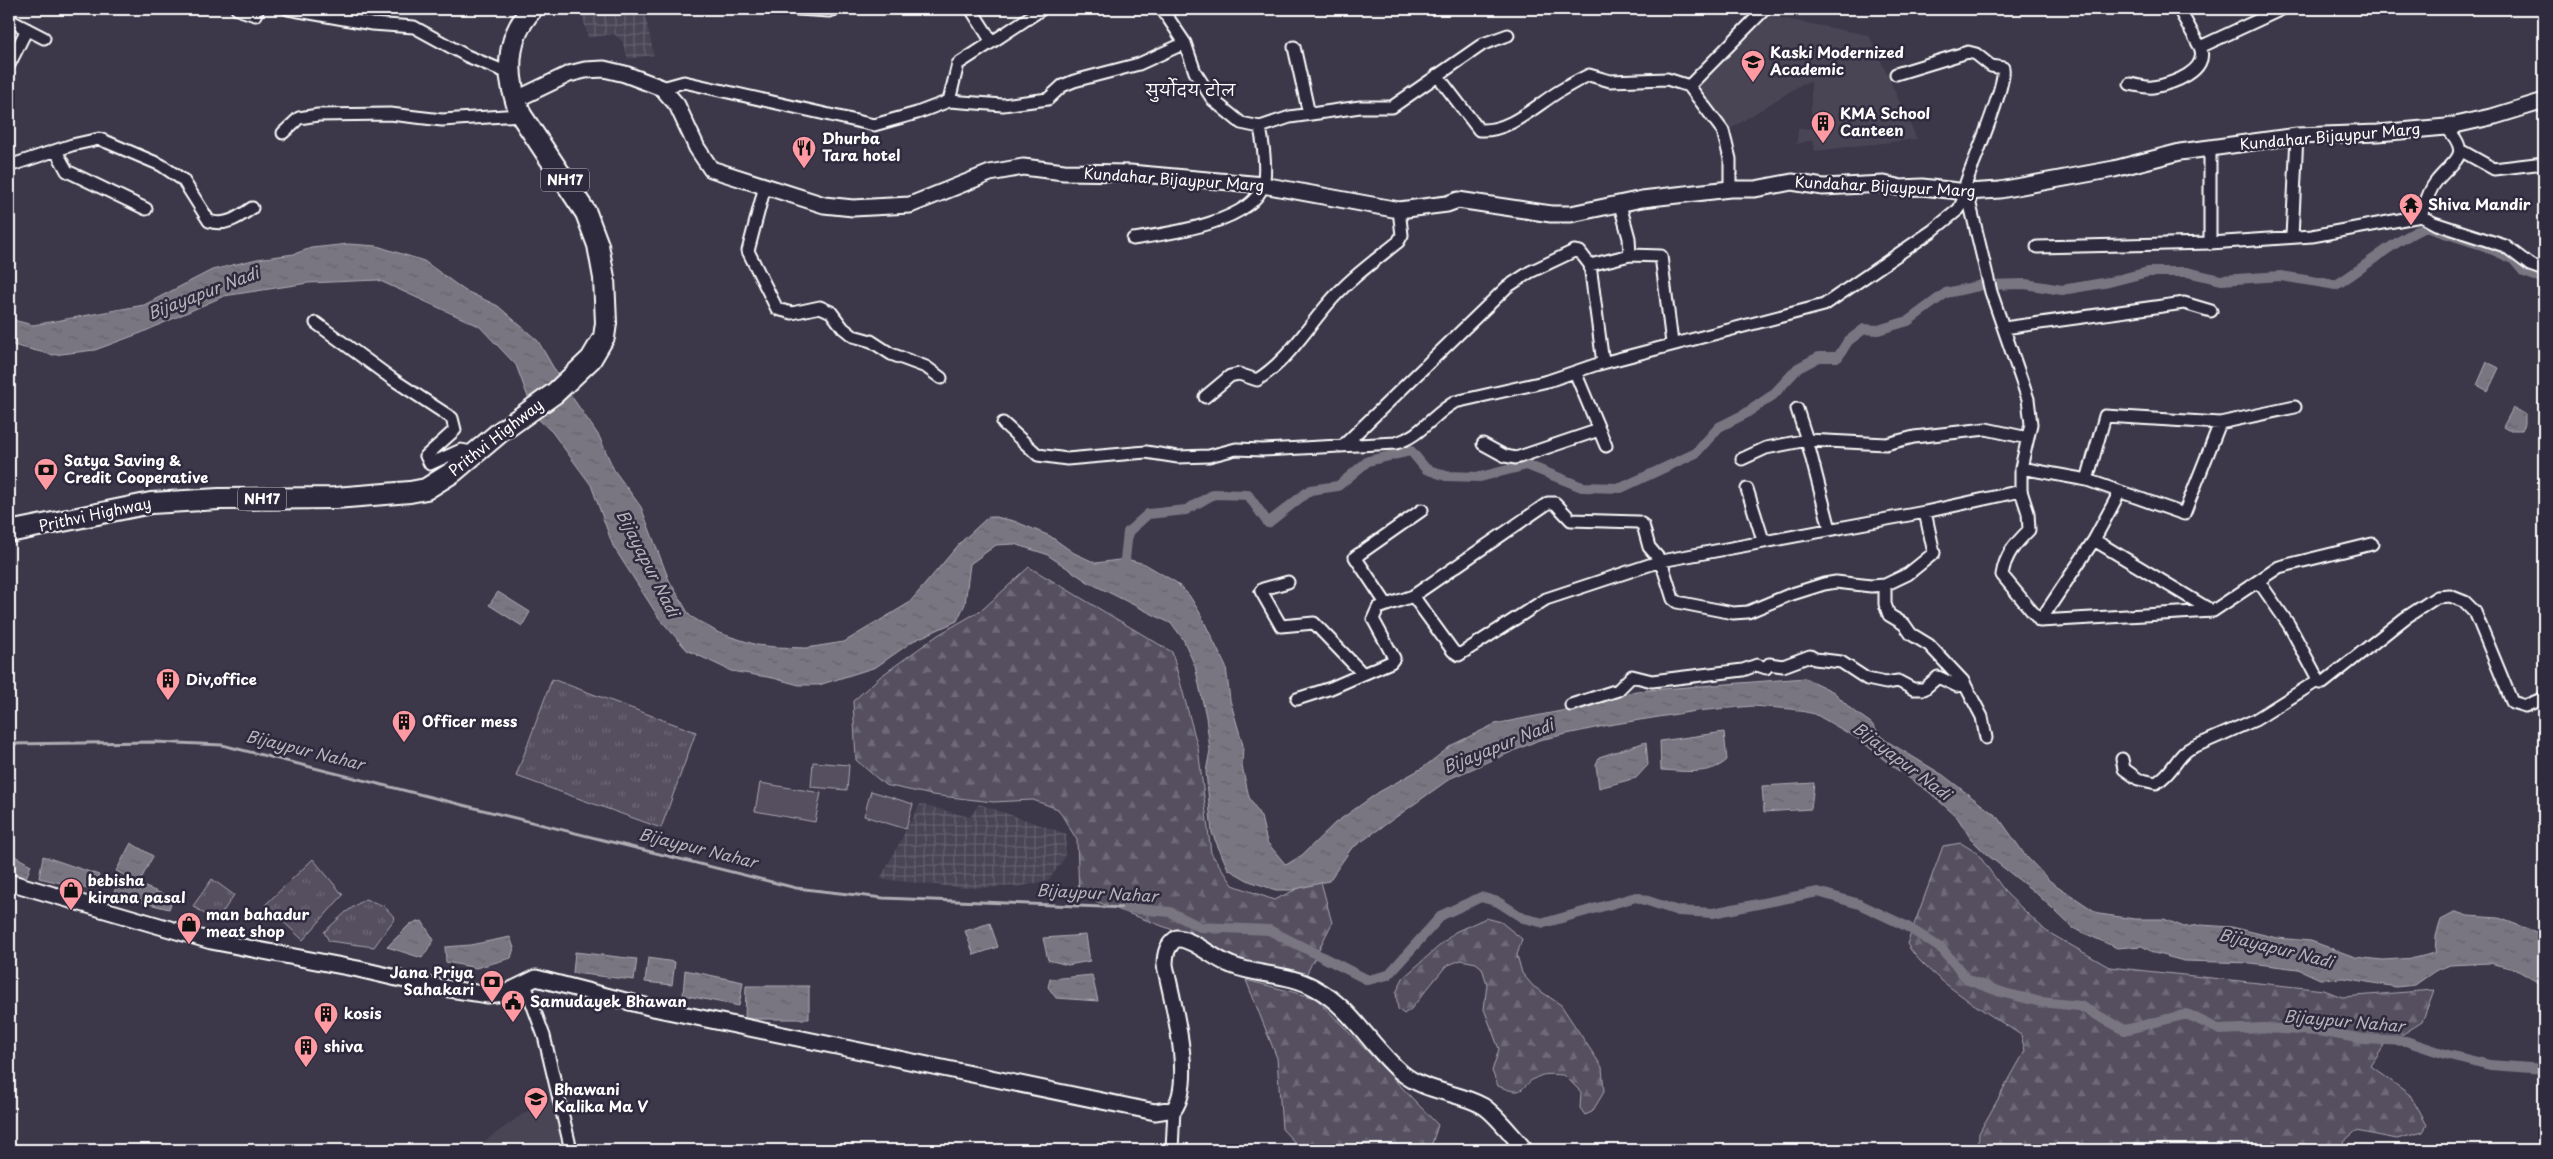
<svg xmlns="http://www.w3.org/2000/svg" width="2553" height="1159" font-family="'Playpen Sans','Playpen Sans Deva',sans-serif">
	<defs>
		<pattern id="industrial-grid" width="8" height="8" patternUnits="userSpaceOnUse" patternTransform="scale(1.25)"><rect width="8" height="8" fill="#494455"/><path d="M0 4h8M4 0v8" fill="none" stroke="#64606e"/></pattern>
		<pattern id="forest-firs" width="22" height="20" patternUnits="userSpaceOnUse" patternTransform="scale(1.25)"><rect width="22" height="20" fill="#555060"/><path d="M5 1l3.5 6h-7zM16 11l3.5 6h-7z" fill="#6e6a78"/></pattern>
		<pattern id="park-tufts" width="24" height="20" patternUnits="userSpaceOnUse" patternTransform="scale(1.25)"><rect width="24" height="20" fill="#555060"/><path d="M3 7l-1-3M5 7V3M7 7l1-3M15 17l-1-3M17 17v-4M19 17l1-3" fill="none" stroke="#6e6a78"/></pattern>
		<pattern id="water-ripples" width="26" height="14" patternUnits="userSpaceOnUse" patternTransform="scale(1.25)"><rect width="26" height="14" fill="#797682"/><path d="M2 4q2-2 4 0t4 0M15 11q2-2 4 0t4 0" fill="none" stroke="#626167"/></pattern>
	</defs>
	<rect width="100%" height="100%" fill="#3c3749"/>
	<filter id="ink" filterUnits="userSpaceOnUse"><feTurbulence type="fractalNoise" baseFrequency=".02" numOctaves="2"/><feDisplacementMap in="SourceGraphic" scale="10" xChannelSelector="R" yChannelSelector="G"/><feConvolveMatrix kernelMatrix="1 2 1 2 8 2 1 2 1" color-interpolation-filters="sRGB"/></filter>
	<g filter="url(#ink)">
		<path fill="#494455" d="M1770,16L1869,35L1917,139L1815,151L1813,140L1797,144L1798,129L1823,128V116H1811V82L1802,84L1729,130L1695,87Z
			M551,1098L564,1150H472L524,1113Z"/>
		<path fill="url(#industrial-grid)" d="M581,9H644L654,55L628,59L622,41L614,34L588,38Z
			M920,804L970,817L979,804L1067,834L1064,859L1048,881L1017,887L964,888L880,879Z"/>
		<path fill="url(#forest-firs)" stroke="#aaa8b0" d="M1029,567L1172,652L1198,748L1211,853L1233,885L1274,900L1320,878L1332,923L1306,975L1258,967L1234,959L1181,933L1079,895L1077,840L1058,809L1033,800L993,802L932,795L885,785L856,760L853,701L881,676L938,635L983,609Z
			M1961,843L1977,853L2007,894L2046,931L2109,967L2324,990L2342,997L2434,990L2422,1022L2384,1046L2371,1066L2410,1095L2427,1125L2423,1132L2397,1139L2356,1131L2344,1141L2342,1150H1978L1979,1133L2025,1051L2021,1035C1988,1013 1927,978 1907,944L1943,846Z
			M1486,918L1501,922L1522,939L1517,955L1522,973L1533,986L1561,1005L1602,1067L1604,1092L1592,1112L1585,1115L1580,1108L1581,1092L1564,1075C1557,1075 1546,1073 1540,1076C1518,1084 1529,1099 1498,1086L1492,1071L1499,1049L1484,1009L1487,984L1482,968L1476,963L1461,960L1446,966L1411,1009L1404,1014L1398,1009L1396,993L1403,978L1455,932Z
			M1246,980L1316,998L1438,1125L1430,1150H1302L1282,1129L1277,1058Z"/>
		<path fill="url(#park-tufts)" stroke="#aaa8b0" d="M552,679L696,732L661,828L516,776Z
			M313,859L343,895L303,940L265,905Z
			M212,879L234,895L216,922L193,906Z
			M365,899L384,906L395,918L374,947L329,941L324,932L346,912Z"/>
		<path fill="#555060" stroke="#aaa8b0" d="M813,762L849,765L847,790L811,787Z
			M760,783L821,793L815,822L755,811Z
			M871,791L913,804L906,829L864,816Z"/>
		<path fill="url(#water-ripples)" stroke="#afadb4" d="M349,244L377,246L424,261L464,290L498,306L538,341L563,384L599,436L614,470L641,507L669,580L690,616L719,633L757,645L775,647L806,648L844,642L909,603L961,542L988,517H996L1014,521L1050,536L1074,553L1096,563L1126,559L1145,564L1177,583L1189,595L1200,613L1226,667L1230,700L1243,745L1242,766L1249,797L1261,817L1267,842L1286,865L1302,855L1335,823L1379,792L1424,767L1452,745L1495,724L1561,711L1636,691L1805,678L1834,692L1851,709L1871,723L1885,740L1943,775L1999,818L2025,855L2050,881L2099,914L2135,919H2164L2184,927L2201,925L2232,927L2277,938L2311,941L2355,957L2383,960L2415,958L2435,953L2436,936L2441,920L2456,912L2468,916L2499,918L2544,935V986L2515,969L2490,963L2450,965L2435,971L2415,985L2396,987L2344,978L2320,979L2298,969L2250,963L2184,961L2154,953L2142,946L2117,948L2073,928L2037,894L1986,854L1971,839L1957,817L1929,792L1892,766L1860,740L1815,714L1791,709L1753,706L1696,711L1609,725L1539,740L1451,778L1351,849L1329,881L1292,890H1276L1249,881L1228,869L1212,833L1206,772L1210,750L1206,717L1195,666L1183,639L1172,624L1088,582L1046,554L1014,544L996,545L970,564L965,604L957,621L913,641L876,667L819,685H799L773,678L731,671L687,650L659,618L613,546L591,485L552,432L535,416L516,365L479,326L378,280L308,283L224,296L141,333L95,350L53,355L9,344V315L17,321L33,325L144,305L212,270L257,259L294,254L311,248Z
			M2487,362L2499,368L2488,391L2477,385Z
			M2513,408L2525,414V424L2522,430H2508L2503,427Z
			M498,592L530,612L522,626L489,605Z
			M1724,732L1727,760C1710,776 1682,771 1661,770L1660,741Z
			M1646,742L1648,765L1636,778L1599,788L1596,765L1599,757Z
			M1814,783L1811,809L1764,812L1762,786Z
			M131,843L153,856L139,883L116,871Z
			M9,853L31,865L24,883L9,878Z
			M43,856L99,875L92,890L39,878Z
			M120,877L173,898L169,909L113,895Z
			M422,921L434,940L422,958L387,947L410,924Z
			M990,923L998,947L974,955L965,931Z
			M1086,935L1090,961L1068,965L1048,960L1043,938Z
			M510,937L514,948L511,958L476,968L446,962L445,947L470,945Z
			M575,952L637,959L634,980L573,973Z
			M648,958L675,962L672,985L645,982Z
			M685,970L743,982L739,1006L683,995Z
			M1092,975L1098,1001L1056,998L1048,987L1050,979Z
			M746,986H809V1019H745Z"/>
		<g fill="none" stroke-linecap="round" stroke-linejoin="round">
			<path stroke="#afadb4" stroke-width="3" d="M9,744L155,742L222,745L796,888L883,898L1127,908"/>
			<path stroke="#797682" stroke-width="10" d="M1120,568H1124L1128,532L1148,514L1186,510L1214,494L1248,495L1268,523L1310,490L1338,486L1368,461L1411,451L1426,469L1446,476L1480,477L1527,465L1582,487L1621,488L1696,453L1719,427L1745,414L1773,395L1798,368L1819,357H1838L1848,341L1864,329L1878,330L1908,321L1946,293L1983,285L2025,284L2062,290L2109,282L2148,272H2187L2221,280L2281,276L2336,285C2367,266 2393,241 2426,227L2482,245L2513,259L2524,272L2544,279
				M1127,908L1170,912L1200,927L1269,930L1368,980L1388,975L1442,915L1481,897L1498,902L1523,918L1544,923L1636,897L1678,911L1713,913L1818,892L1859,904L1906,926L1942,949L1968,980L2004,993L2041,1002L2080,1006L2125,1030L2187,1014L2220,1030L2264,1028L2319,1031L2363,1039L2406,1041L2445,1054L2490,1065L2544,1069"/>
			<defs>
				<path id="street" d="M237,9L255,15L258,9
					M288,9L372,24L414,27L467,56L511,74
					M797,9L829,11L836,9
					M971,9L992,42L1042,9
					M1162,9L1185,43L1195,72L1213,100L1241,123L1260,127L1290,117L1360,107H1392L1483,44L1508,35
					M2179,9L2200,47L2282,9
					M9,20L44,38
					M1294,47L1309,114
					M9,65L27,29
					M1896,74L1968,52L1976,54L1991,66L2003,68C2007,84 1973,162 1966,183L1967,192L1991,292L2028,399L2031,424L2021,468V491L2028,513L2029,530C2015,544 2005,555 2002,575L2040,621
					M1437,75L1479,130C1509,132 1534,107 1558,92C1568,86 1578,80 1589,75L1610,81L1667,79L1689,86
					M2130,84C2137,85 2146,88 2153,87C2172,84 2210,71 2200,47
					M662,88L684,82L874,125L917,113L949,101L958,64L992,42
					M949,101L1003,105L1048,99L1062,86L1074,81L1139,64L1185,43
					M283,133L299,118L318,115L390,114L442,120L521,115
					M2210,148V243
					M2460,150L2494,169L2544,163
					M56,151L67,171L146,209
					M9,166L72,145L99,139L107,142L161,165L183,180L209,221C225,227 239,217 252,208
					M765,186L748,251L777,309L792,313L820,307L831,312L843,328L853,336L871,341L891,354L926,367L941,378
					M1730,189V159L1723,131L1689,86L1765,9
					M1620,205L1629,238L1630,255
					M2421,216C2425,205 2428,192 2435,183C2453,159 2474,157 2446,127
					M2292,237L2297,136
					M1133,239C1165,234 1252,223 1263,185C1267,169 1263,143 1260,127
					M2037,247L2210,243L2312,236L2421,216L2434,223L2505,246L2530,265L2544,270
					M1590,265L1603,363
					M316,323L391,378L452,418L455,430L426,456L430,464L461,450L476,453
					M2004,328L2184,303L2211,311
					M1575,372L1606,446
					M1205,397L1230,376L1239,374L1257,380C1287,361 1304,332 1327,305C1348,280 1373,262 1398,242L1402,235L1399,210
					M1797,409L1807,440L1830,529
					M1003,423L1038,455L1067,459L1146,452L1178,457L1209,456L1236,449L1263,450L1396,443C1421,436 1433,414 1455,402L1548,381L1595,365L1824,305L1932,231L1959,209L1967,192
					M1483,444L1505,456L1516,458L1599,430
					M1344,445L1507,287L1530,272L1574,251L1580,252L1590,265L1630,255L1661,256L1672,343
					M1742,459L1766,448L1807,440L1886,444L1914,437L1986,429L2028,438
					M2021,468L2087,480L2184,514L2220,423
					M2087,480L2105,416L2220,423L2295,407
					M1747,489L1763,540
					M2094,540L2212,611
					M1288,582L1263,589L1261,591L1281,626L1314,623L1363,674
					M2256,584L2262,586L2289,625L2320,683H2323L2405,618L2437,597L2450,596L2465,602L2475,612L2512,702L2525,706L2544,698
					M1885,585V604L1889,615L1904,624L1911,634L1929,645L1963,681L1982,717L1986,738
					M1413,596L1453,651L1459,655L1546,599L1661,561L1925,512L2021,491
					M1387,605L1355,557L1422,510
					M2040,621L2213,611L2279,567L2372,544
					M2040,621L2094,540L2117,497L2118,491
					M1297,699L1331,688L1391,662L1394,658L1373,619L1378,608L1413,596L1548,503H1555L1571,520L1638,522L1643,525L1649,547L1661,561L1673,599L1677,602L1733,613L1748,612L1789,595L1824,584L1836,582L1871,586L1885,585L1908,574L1934,553L1925,512
					M1571,705L1618,690L1632,676L1652,681L1743,670L1757,665L1766,668L1769,664L1783,666L1810,656L1815,659L1841,662L1867,679L1886,683L1898,681L1913,689H1924L1938,677L1957,686L1965,684
					M2122,759L2124,769L2138,779L2156,783C2174,772 2176,757 2189,749L2255,720L2317,681
					M525,984L544,1036L571,1150
					M1172,1150L1174,1109"/>
				<path id="secondary" d="M515,100L569,74L585,70L604,69L625,74L662,88L677,105L697,148L711,169L824,205L853,208L910,205L990,173L1023,167L1064,172L1130,173L1263,185L1399,210L1447,204L1458,200L1551,214H1571L1642,199L1730,189H1755L1792,182L1823,187L1884,184L1901,188L1922,187L1967,192L2000,190L2114,169L2180,152L2210,148L2297,136L2378,133L2446,127L2495,116L2544,101
					M9,882L211,941L358,969L431,986L488,995L505,993L536,978L653,1008L1155,1112L1174,1109C1195,1080 1172,1000 1165,965C1165,954 1167,945 1177,938C1197,941 1212,958 1231,965C1258,976 1289,973 1315,988C1352,1008 1371,1047 1402,1073C1425,1092 1458,1092 1483,1106C1495,1113 1515,1139 1525,1150"/>
				<path id="highway" d="M9,532L151,503L219,499L335,498L410,492L426,489L453,472L499,433L555,393L591,359L604,337L606,323L604,278L598,245L586,213L521,115C506,78 504,40 532,9"/>
			</defs>
			<use href="#street" stroke="#fff" stroke-width="15"/>
			<use href="#secondary" stroke="#fff" stroke-width="19"/>
			<use href="#highway" stroke="#fff" stroke-width="24"/>
			<use href="#street" stroke="#2f2a3d" stroke-width="11"/>
			<use href="#secondary" stroke="#2f2a3d" stroke-width="15"/>
			<use href="#highway" stroke="#2f2a3d" stroke-width="20"/>
		</g>
	</g>
	<defs>
		<symbol id="school-pin" viewBox="-11 -11 22 30"><path d="M0 17L-7.5 6A9.5 9.5 0 1 1 7.5 6Z" fill="#ff9aa2" stroke="#2f2a3d"/><path d="M0-5L7-2L0 1L-7-2ZM-4 1L0 2.5L4 1V4Q0 6-4 4Z" fill="#111"/></symbol>
		<symbol id="building-pin" viewBox="-11 -11 22 30"><path d="M0 17L-7.5 6A9.5 9.5 0 1 1 7.5 6Z" fill="#ff9aa2" stroke="#2f2a3d"/><path d="M-4-6H4V6H1V3H-1V6H-4ZM-2.5-4.3h1.7v1.8h-1.7ZM.8-4.3h1.7v1.8H.8ZM-2.5-1h1.7V.8h-1.7ZM.8-1h1.7V.8H.8Z" fill="#111"/></symbol>
		<symbol id="restaurant-pin" viewBox="-11 -11 22 30"><path d="M0 17L-7.5 6A9.5 9.5 0 1 1 7.5 6Z" fill="#ff9aa2" stroke="#2f2a3d"/><path d="M-5-6h1v4h1v-4h1v4h1v-4h1v5L-1.5 .5V6h-2V.5L-5-1ZM5-6V6H3V1.5H1.5Q1.5-4 5-6Z" fill="#111"/></symbol>
		<symbol id="temple-pin" viewBox="-11 -11 22 30"><path d="M0 17L-7.5 6A9.5 9.5 0 1 1 7.5 6Z" fill="#ff9aa2" stroke="#2f2a3d"/><path d="M0-6L5-2H3V0L6.5 2.5H4V6H1.5V3h-3V6H-4V2.5H-6.5L-3 0V-2H-5Z" fill="#111"/></symbol>
		<symbol id="bank-pin" viewBox="-11 -11 22 30"><path d="M0 17L-7.5 6A9.5 9.5 0 1 1 7.5 6Z" fill="#ff9aa2" stroke="#2f2a3d"/><path d="M-6-4H6V4H-6ZM0-2.3a2.3 2.3 0 1 0 0 4.6a2.3 2.3 0 1 0 0-4.6Z" fill="#111"/></symbol>
		<symbol id="shop-pin" viewBox="-11 -11 22 30"><path d="M0 17L-7.5 6A9.5 9.5 0 1 1 7.5 6Z" fill="#ff9aa2" stroke="#2f2a3d"/><path d="M-5-2.5h2.3a2.7 3.5 0 0 1 5.4 0H5L5.5 6h-11ZM-1.5-2.5h3a1.5 2.3 0 0 0-3 0Z" fill="#111"/></symbol>
		<symbol id="civic-pin" viewBox="-11 -11 22 30"><path d="M0 17L-7.5 6A9.5 9.5 0 1 1 7.5 6Z" fill="#ff9aa2" stroke="#2f2a3d"/><path d="M-.6-6.5H3V-4.5H.6V-3L4-1V1h2V6H-6V1h2V-1L-.6-3ZM-1.2 2.5V6h2.4V2.5Z" fill="#111"/></symbol>
	</defs>
	<g fill-rule="evenodd">
		<use href="#school-pin" x="1739" y="48" width="28" height="38"/>
		<use href="#building-pin" x="1809" y="109" width="28" height="38"/>
		<use href="#restaurant-pin" x="790" y="134" width="28" height="38"/>
		<use href="#temple-pin" x="2397" y="191" width="28" height="38"/>
		<use href="#bank-pin" x="32" y="456" width="28" height="38"/>
		<use href="#building-pin" x="154" y="666" width="28" height="38"/>
		<use href="#building-pin" x="390" y="708" width="28" height="38"/>
		<use href="#shop-pin" x="57" y="876" width="28" height="38"/>
		<use href="#shop-pin" x="175" y="910" width="28" height="38"/>
		<use href="#bank-pin" x="478" y="968" width="28" height="38"/>
		<use href="#civic-pin" x="499" y="988" width="28" height="38"/>
		<use href="#building-pin" x="312" y="1000" width="28" height="38"/>
		<use href="#building-pin" x="292" y="1033" width="28" height="38"/>
		<use href="#school-pin" x="522" y="1085" width="28" height="38"/>
	</g>
	<g text-anchor="middle" stroke-width="5" stroke-linejoin="round" paint-order="stroke">
		<g fill="#2f2a3d" stroke="#c1bfc5" stroke-width="1">
			<rect x="541" y="168.5" width="48" height="23" rx="4"/>
			<rect x="238" y="487.5" width="48" height="23" rx="4"/>
		</g>
		<g font-size="14" font-weight="bold" fill="#fff">
			<text x="565" y="185">NH17</text>
			<text x="262" y="504">NH17</text>
		</g>
		<g font-size="15" font-weight="bold" fill="#fff" stroke="#2f2a3d" text-anchor="start">
			<text x="1770" y="58">Kaski Modernized<tspan x="1770" dy="17">Academic</tspan></text>
			<text x="1840" y="119">KMA School<tspan x="1840" dy="17">Canteen</tspan></text>
			<text x="822" y="144">Dhurba<tspan x="822" dy="17">Tara hotel</tspan></text>
			<text x="2428" y="210">Shiva Mandir</text>
			<text x="64" y="466">Satya Saving &amp;<tspan x="64" dy="17">Credit Cooperative</tspan></text>
			<text x="186" y="685">Div,office</text>
			<text x="422" y="727">Officer mess</text>
			<text x="88" y="886">bebisha<tspan x="88" dy="17">kirana pasal</tspan></text>
			<text x="206" y="920">man bahadur<tspan x="206" dy="17">meat shop</tspan></text>
			<text x="474" y="978" text-anchor="end">Jana Priya<tspan x="474" dy="17">Sahakari</tspan></text>
			<text x="530" y="1007">Samudayek Bhawan</text>
			<text x="344" y="1019">kosis</text>
			<text x="324" y="1052">shiva</text>
			<text x="554" y="1095">Bhawani<tspan x="554" dy="17">Kalika Ma V</tspan></text>
		</g>
		<g font-size="15" fill="#fff" stroke="#2f2a3d">
			<text transform="translate(2330 137) rotate(-5)" y="5">Kundahar Bijaypur Marg</text>
			<text transform="translate(1174 180) rotate(4)" y="5">Kundahar Bijaypur Marg</text>
			<text transform="translate(1885 187) rotate(3)" y="5">Kundahar Bijaypur Marg</text>
			<text transform="translate(496 438) rotate(-38)" y="5">Prithvi Highway</text>
			<text transform="translate(95 515) rotate(-12)" y="5">Prithvi Highway</text>
		</g>
		<g font-size="16" fill="#fff" stroke="#2f2a3d">
			<text x="1190" y="96">सुर्योदय टोल</text>
		</g>
		<g font-size="16" font-style="italic" fill="#b5b4ba" stroke="#2f2a3d">
			<text transform="translate(203 293) rotate(-21)" y="6">Bijayapur Nadi</text>
			<text transform="translate(648 563) rotate(63)" y="6">Bijayapur Nadi</text>
			<text transform="translate(1498 746) rotate(-22)" y="6">Bijayapur Nadi</text>
			<text transform="translate(305 750) rotate(14)" y="6">Bijaypur Nahar</text>
			<text transform="translate(1902 761) rotate(37)" y="6">Bijayapur Nadi</text>
			<text transform="translate(698 848) rotate(14)" y="6">Bijaypur Nahar</text>
			<text transform="translate(1097 893) rotate(3)" y="6">Bijaypur Nahar</text>
			<text transform="translate(2276 948) rotate(14)" y="6">Bijayapur Nadi</text>
			<text transform="translate(2344 1021) rotate(5)" y="6">Bijaypur Nahar</text>
		</g>
	</g>
	<rect width="2553" height="1159" fill="none" stroke="#2f2a3d" stroke-width="30"/>
	<rect x="15" y="15" width="2523" height="1129" fill="none" stroke="#fff" stroke-width="2" filter="url(#ink)"/>
</svg>
